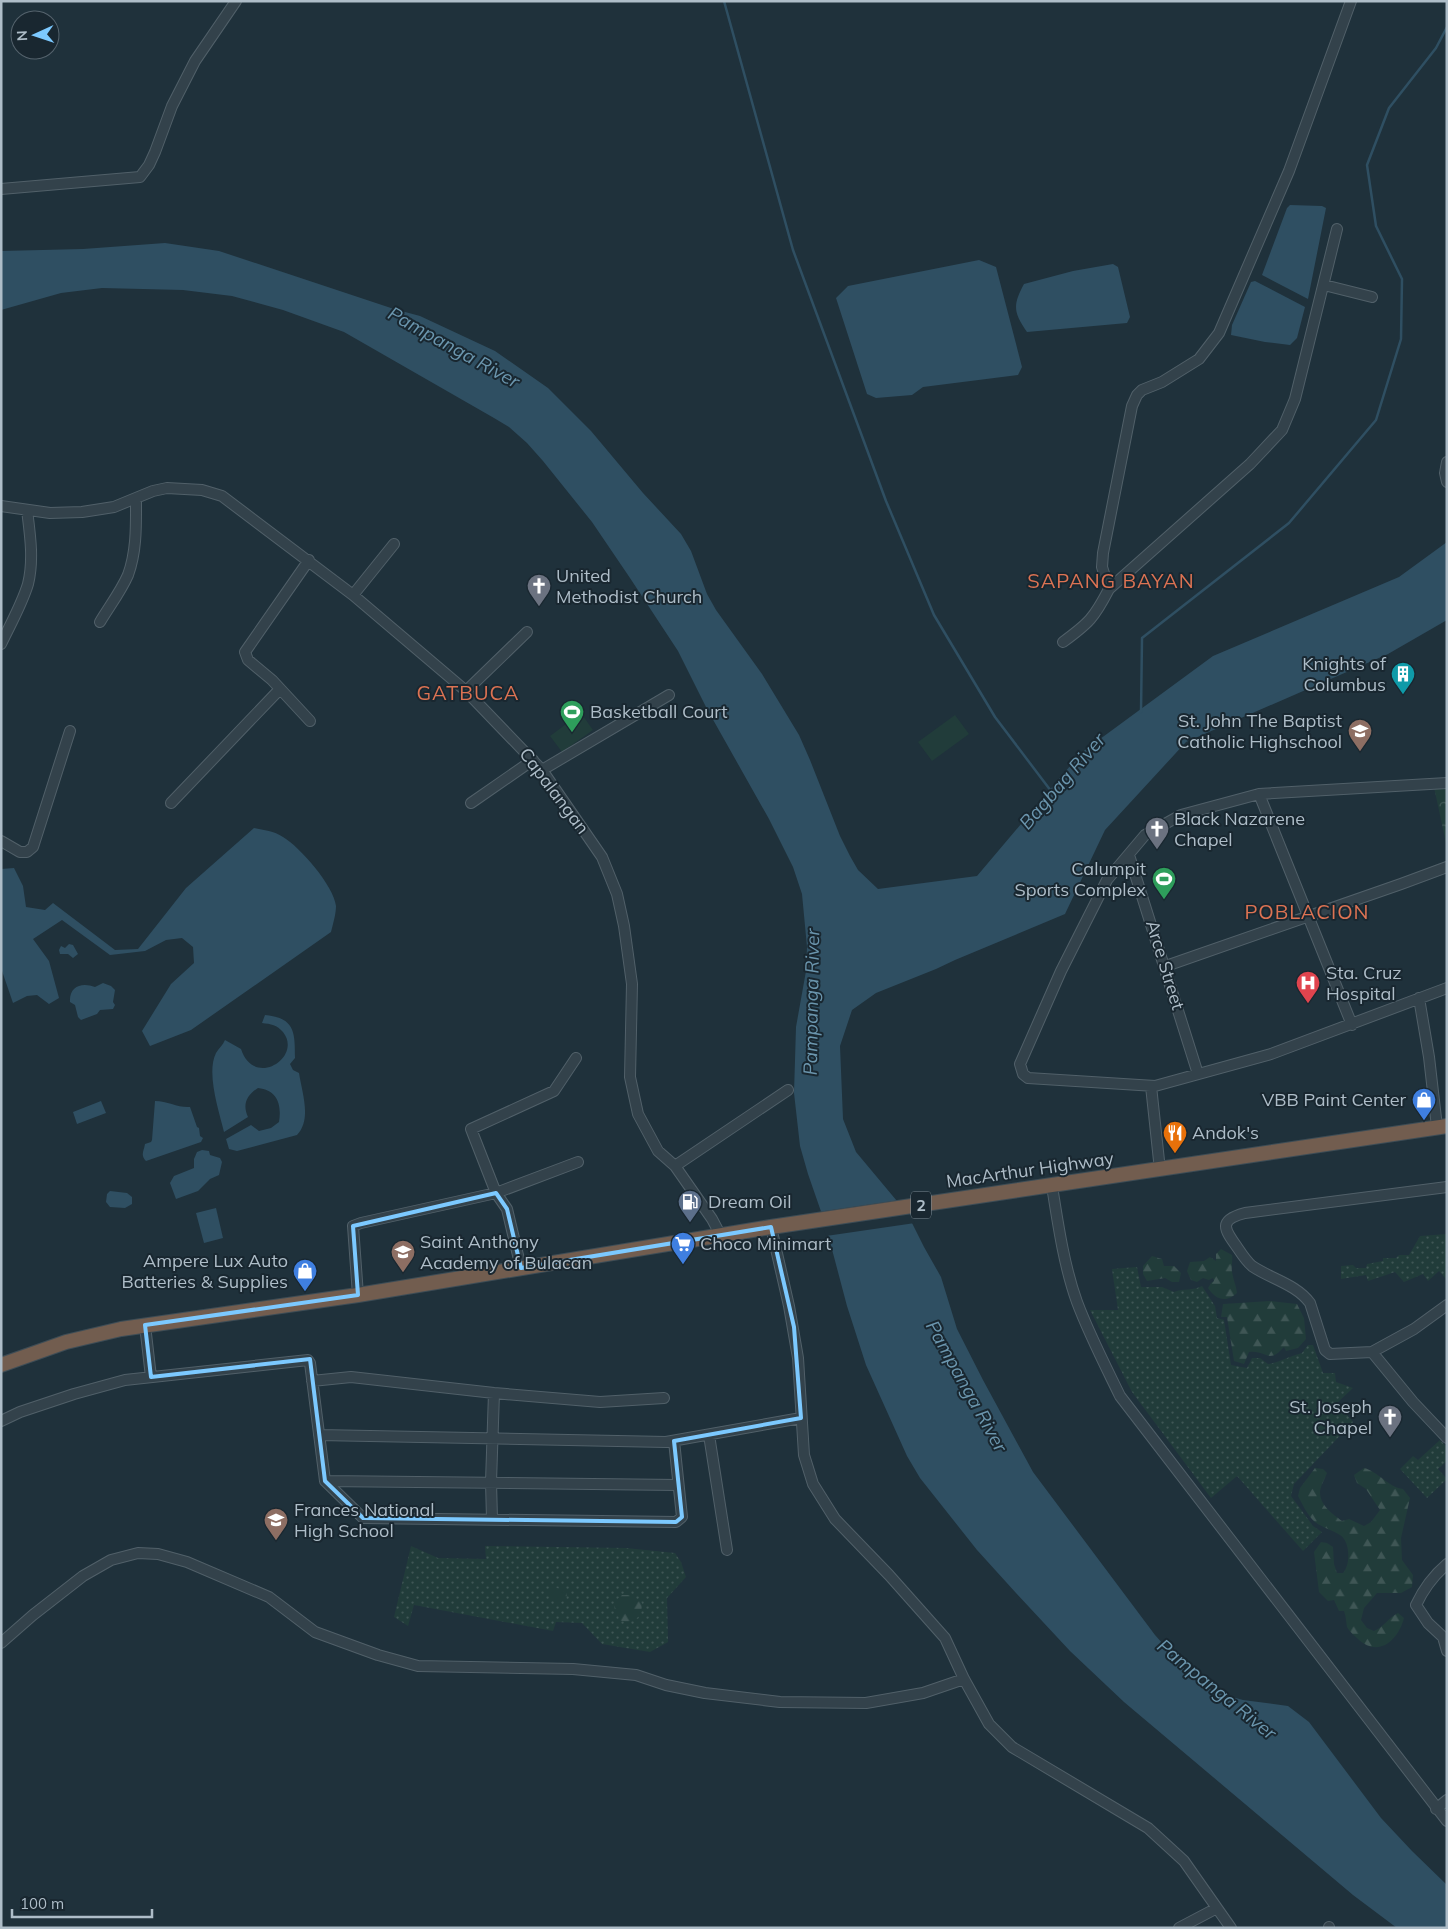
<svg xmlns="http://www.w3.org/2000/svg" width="1448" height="1929" font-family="Mulish,sans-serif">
	<defs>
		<pattern id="grass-dots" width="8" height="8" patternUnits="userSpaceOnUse" patternTransform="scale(1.25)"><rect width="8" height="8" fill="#213c3a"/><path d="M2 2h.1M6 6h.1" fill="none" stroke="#3f5655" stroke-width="1.8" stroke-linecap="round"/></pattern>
		<pattern id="forest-firs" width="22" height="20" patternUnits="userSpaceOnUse" patternTransform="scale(1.25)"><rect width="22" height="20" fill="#213c3a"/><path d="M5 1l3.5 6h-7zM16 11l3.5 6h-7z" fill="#3f5655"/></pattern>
		<pattern id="park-crowns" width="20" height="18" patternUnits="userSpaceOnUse" patternTransform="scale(1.25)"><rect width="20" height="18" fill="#213c3a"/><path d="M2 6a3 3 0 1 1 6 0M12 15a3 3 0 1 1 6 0" fill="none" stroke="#3f5655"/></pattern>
	</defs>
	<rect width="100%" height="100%" fill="#1f313b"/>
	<path fill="url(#grass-dots)" d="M1447,1234V1280L1439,1271L1428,1281L1423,1274L1404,1282L1395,1272L1368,1281L1366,1275L1341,1279V1266L1353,1265L1356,1268H1366L1367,1264L1383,1261V1258H1396L1399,1255H1409L1420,1236Z
		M1137,1267L1141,1287H1162L1174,1292C1184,1288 1193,1291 1202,1286L1215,1306L1217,1318L1224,1320L1231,1365L1247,1368L1252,1358H1260L1268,1364C1280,1362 1290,1356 1302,1353L1308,1345H1313L1323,1373H1335L1336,1382L1353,1388L1337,1403L1353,1422L1294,1484L1291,1496L1313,1526L1322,1532L1303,1551L1237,1476L1211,1498L1132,1392L1090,1310H1118L1112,1269Z
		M1440,1440L1447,1447V1461L1438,1469L1447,1479L1427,1498L1400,1469L1413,1456L1418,1460Z
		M411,1546L438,1558L486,1559L485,1546L626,1548L675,1553L681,1562L686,1577L667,1598L668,1642L650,1652L602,1644L582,1623L556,1622L553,1631L414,1605L408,1626L394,1617Z"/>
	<path fill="url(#forest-firs)" d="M1221,1249L1232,1255C1233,1261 1231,1266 1232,1272C1233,1279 1236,1285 1237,1293C1226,1303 1216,1300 1208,1288L1211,1283L1214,1281L1213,1278L1209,1280L1203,1278L1197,1282L1191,1280L1187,1271L1190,1262L1204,1261L1210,1257L1216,1261V1254Z
		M1152,1256L1162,1259L1164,1266H1174L1181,1273L1179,1282H1172L1165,1278L1147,1281L1143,1274V1266Z
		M1270,1301L1297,1304L1304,1318L1306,1339L1298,1348L1286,1351L1284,1347C1268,1365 1267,1350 1249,1352L1244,1364L1234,1361L1227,1317H1221L1223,1304Z
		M1315,1468L1323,1469L1327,1473C1325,1478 1320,1487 1320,1492C1320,1506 1333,1514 1342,1521L1349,1519L1364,1526L1371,1522L1380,1510L1366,1489L1357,1483L1354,1475L1364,1468C1379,1472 1388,1487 1403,1489L1410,1498L1401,1538L1402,1560L1413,1575L1412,1587L1401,1593H1377L1364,1608L1361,1620L1367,1628L1374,1631C1384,1627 1388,1618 1398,1613L1404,1618C1398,1641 1378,1658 1358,1639C1355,1636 1349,1631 1347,1627C1346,1622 1346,1616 1344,1611H1339L1334,1600L1328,1601L1319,1592L1314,1552L1321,1542L1327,1543L1333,1547L1334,1564L1337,1573H1343C1351,1564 1350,1541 1340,1535C1332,1530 1323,1528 1315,1522C1307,1515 1303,1505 1298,1496L1300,1488Z
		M553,1586L567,1593L566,1600L560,1602L549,1594L550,1587Z
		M622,1595H631L642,1603L641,1614C634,1622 628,1623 619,1620L618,1612H615L614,1602Z"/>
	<path fill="url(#park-crowns)" d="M1434,787H1447V848Z"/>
	<path fill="#213c3a" d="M581,713L593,730L562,752L550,736Z
		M955,715L969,734L932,761L918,742Z"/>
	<path fill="#2f4f62" d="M1290,205L1322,206L1326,208L1308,299L1262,275L1287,208Z
		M165,243L219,251L394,309L420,316L495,351L548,388L591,431L643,493L681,534L691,551L707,594L716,610L762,674L799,735L810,760L840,836L850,856L858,870L878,889L977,876L1081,753L1213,656L1399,577L1447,542V620L1388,654L1186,742L1105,830L1065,914L955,960L936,969L876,993L852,1010L840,1046L843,1119L856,1152L907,1213L924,1247L941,1277L957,1329L983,1380L1033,1472L1155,1635L1195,1680L1218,1693L1243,1700L1288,1706L1309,1722L1381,1818L1412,1851L1447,1885V1928H1397L1353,1895L1124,1702L1070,1651L1016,1593L977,1550L920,1478L907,1456L866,1365L847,1306L825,1223L808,1174L800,1146L794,1093L796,1027L806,971L807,947L802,894L793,867L769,819L707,709L678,651L630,578L592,522L543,461L527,443L509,427L494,418L344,332L283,310L232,296L183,290L102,288L61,293L1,310V251L83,249Z
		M979,260L996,267L1022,367L1018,375L923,387L912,395L876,398L867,394L836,298L848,286Z
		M1113,264L1118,267L1130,317L1127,323L1027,332C1014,313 1012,306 1024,284L1073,271Z
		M1255,281L1305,307L1297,338L1290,345L1265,342L1231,335L1232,325L1251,282Z
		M254,828C264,830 274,831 283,837C300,847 334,886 336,906C336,914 333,924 331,932L191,1030L150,1046L142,1031L171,984L194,963L193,947L182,938L166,940L145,951L110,955L62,920L33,939L49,961L59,998L49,1004L37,995L27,996L13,1003L1,968V869L14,868L23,886L26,907L45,910L53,903L115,950L138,949L186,888Z
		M69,944L73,945L78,954L73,958L68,954H60L59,950L61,946L65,948Z
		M103,983L111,986L115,990L113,1002L115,1005L113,1009L100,1010L97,1014L81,1020L78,1017L75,1005L70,1002C69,986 82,982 95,987Z
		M265,1015C295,1018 295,1032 295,1058L290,1064L293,1070L299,1073C302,1093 312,1119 297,1135L237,1151L229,1149L226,1139L251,1125L259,1131L271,1128L279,1122C282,1104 277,1090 258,1088C247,1095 242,1104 248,1117L224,1132C219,1111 206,1073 216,1053C219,1048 223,1045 225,1040L241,1049C254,1089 303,1057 283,1032C277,1025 271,1024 262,1023Z
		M101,1101L106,1113L77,1124L73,1112Z
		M155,1101C168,1101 178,1108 190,1107L197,1127L199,1128L200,1136L203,1138L201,1142L146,1161C140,1155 144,1151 145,1144L151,1142L152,1140Z
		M202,1150L209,1151L210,1155L220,1158L222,1162L219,1175L210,1179L198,1191L176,1199L170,1183L174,1176L194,1168V1159L197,1152Z
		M110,1191L127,1193L132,1197V1204L125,1208L110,1207L106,1202L107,1194Z
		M216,1208L223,1238L204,1243L196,1213Z"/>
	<path fill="#1f313b" d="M900,1200L909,1211L915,1223L826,1236L818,1212Z"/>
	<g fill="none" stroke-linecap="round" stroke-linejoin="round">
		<path stroke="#2f4f62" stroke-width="2.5" d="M724,1L793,250L886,501L934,615L995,717L1051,791
			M1141,712L1142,638L1289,523L1376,420L1401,339L1402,279L1376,226L1367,165L1389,108L1436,48L1447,27"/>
		<defs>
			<path id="minor" d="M1,189L140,177L149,165L155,152L172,106L195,61L236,1
				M1324,285L1372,297
				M1447,462L1445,473L1447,482
				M1,506L50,513L82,512L114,507L153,491L167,488L202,490L222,496L353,595L466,691L542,770L602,857L617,894L624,926L632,984L630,1077L638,1114L658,1151L675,1166L712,1219L721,1236
				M309,560L245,652L248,660L272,680L310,721
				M1109,589L1102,567L1103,553L1132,406L1137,395L1142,390L1162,382L1199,359L1219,333L1289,171L1351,1
				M353,595L394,544
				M100,622C109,607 121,591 128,575C137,550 136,524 136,498
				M1063,642C1089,623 1094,618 1109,589L1250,464L1282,430L1295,399L1337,229
				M1,644C10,625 22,604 28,584C34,560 30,534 27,510
				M466,691L527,632
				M542,770L669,695
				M1447,783L1259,794L1181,815L1145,835L1107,880L1061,971L1020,1064L1023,1074L1028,1078L1155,1086L1271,1054L1447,988
				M1259,794L1352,1025
				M171,803L280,689
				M471,803L533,760
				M1,841L20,852H27L33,847L70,731
				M1129,855L1198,1074
				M1166,966L1401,884L1447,867
				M1419,998L1429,1057L1437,1127
				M1151,1086L1160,1170
				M675,1166L788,1090
				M1052,1186C1058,1224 1064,1266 1077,1302C1089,1334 1105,1365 1120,1396L1447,1821
				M1447,1187L1245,1213C1218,1220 1224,1229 1237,1247C1241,1253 1246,1261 1252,1266C1271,1279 1296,1284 1310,1303L1325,1350L1330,1354L1372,1352L1413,1402L1447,1438
				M771,1227L789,1306L798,1358L804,1455L813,1484L835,1519L889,1575L945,1638L964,1679L989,1724L1012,1747L1148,1828L1184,1861L1231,1928
				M521,1268L507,1209L496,1193L471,1129L554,1091L576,1058
				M358,1295L353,1226L361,1223L496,1193L578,1162
				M145,1325L151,1377
				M1372,1352L1414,1329L1447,1305
				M312,1381L351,1377L494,1393L600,1402L664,1398
				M1,1421L20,1412L74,1394L125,1380L308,1360L310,1363L325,1481L363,1518L676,1522L682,1517L674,1441
				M319,1435L666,1442L801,1418
				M709,1435L727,1550
				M325,1481L678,1485
				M492,1519L491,1482L494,1393
				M1447,1564C1434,1575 1423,1590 1416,1605L1428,1623L1443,1637L1447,1651
				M1,1643L33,1615L83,1576L111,1560L138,1553L158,1554L187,1562L269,1597L315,1632L378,1655L418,1666L573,1669L636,1675L666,1685L705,1693L780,1702L866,1703L923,1693L964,1679
				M1436,1809L1447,1800
				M1329,1927V1928
				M1179,1928L1217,1908"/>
			<path id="highway" d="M1,1365L66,1342L121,1329L358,1295L771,1227L1447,1126"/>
		</defs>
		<use href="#minor" stroke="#516069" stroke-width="12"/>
		<use href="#highway" stroke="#3e4d56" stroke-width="16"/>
		<use href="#minor" stroke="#33424b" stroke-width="10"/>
		<use href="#highway" stroke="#725d4f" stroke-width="14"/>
	</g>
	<path fill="none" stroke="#7cc9ff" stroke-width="4" stroke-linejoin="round" d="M496,1193L507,1209L521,1268L771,1227L794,1327L801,1418L674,1441L682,1517L676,1522L363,1518L325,1481L310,1359L151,1377L145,1325L358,1295L353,1226Z"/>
	<defs>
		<symbol id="church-pin" viewBox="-11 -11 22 30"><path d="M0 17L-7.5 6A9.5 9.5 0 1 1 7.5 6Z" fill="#6b7280" stroke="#192730"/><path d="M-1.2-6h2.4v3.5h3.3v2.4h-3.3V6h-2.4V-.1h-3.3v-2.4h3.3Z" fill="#fff"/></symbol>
		<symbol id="building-pin" viewBox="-11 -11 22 30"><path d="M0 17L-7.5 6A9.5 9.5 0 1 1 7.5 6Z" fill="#0f9aa8" stroke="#192730"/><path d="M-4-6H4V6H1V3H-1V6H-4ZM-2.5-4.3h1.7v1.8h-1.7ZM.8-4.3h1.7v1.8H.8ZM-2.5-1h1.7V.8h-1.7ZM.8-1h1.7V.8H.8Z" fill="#fff"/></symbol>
		<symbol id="stadium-pin" viewBox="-11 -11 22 30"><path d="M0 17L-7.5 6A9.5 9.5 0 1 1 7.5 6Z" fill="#2e9e5b" stroke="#192730"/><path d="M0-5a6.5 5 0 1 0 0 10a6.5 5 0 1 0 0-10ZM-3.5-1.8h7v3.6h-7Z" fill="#fff"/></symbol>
		<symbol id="school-pin" viewBox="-11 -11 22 30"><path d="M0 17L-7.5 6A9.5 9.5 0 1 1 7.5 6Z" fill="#8d6e63" stroke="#192730"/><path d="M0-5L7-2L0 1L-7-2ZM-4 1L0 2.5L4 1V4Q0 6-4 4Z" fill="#fff"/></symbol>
		<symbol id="hospital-pin" viewBox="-11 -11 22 30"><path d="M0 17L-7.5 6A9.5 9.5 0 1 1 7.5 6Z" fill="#e0444e" stroke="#192730"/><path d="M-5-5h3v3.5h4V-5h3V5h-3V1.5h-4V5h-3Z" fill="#fff"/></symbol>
		<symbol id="shop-pin" viewBox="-11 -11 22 30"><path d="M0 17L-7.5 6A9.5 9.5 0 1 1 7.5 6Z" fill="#3f7fe0" stroke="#192730"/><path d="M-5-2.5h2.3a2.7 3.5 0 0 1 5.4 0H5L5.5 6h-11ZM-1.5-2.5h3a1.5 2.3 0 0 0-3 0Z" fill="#fff"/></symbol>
		<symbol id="restaurant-pin" viewBox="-11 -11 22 30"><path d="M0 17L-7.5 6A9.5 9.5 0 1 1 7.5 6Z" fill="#e8710a" stroke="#192730"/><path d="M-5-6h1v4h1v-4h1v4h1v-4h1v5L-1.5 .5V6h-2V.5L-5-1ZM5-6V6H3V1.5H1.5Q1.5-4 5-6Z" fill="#fff"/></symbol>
		<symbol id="fuel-pin" viewBox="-11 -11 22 30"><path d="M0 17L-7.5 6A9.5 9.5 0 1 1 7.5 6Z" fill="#5c6f8a" stroke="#192730"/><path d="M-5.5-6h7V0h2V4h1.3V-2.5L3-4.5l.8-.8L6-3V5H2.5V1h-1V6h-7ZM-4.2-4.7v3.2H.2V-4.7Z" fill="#fff"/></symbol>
		<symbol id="supermarket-pin" viewBox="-11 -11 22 30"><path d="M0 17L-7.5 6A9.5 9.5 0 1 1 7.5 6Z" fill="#3f7fe0" stroke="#192730"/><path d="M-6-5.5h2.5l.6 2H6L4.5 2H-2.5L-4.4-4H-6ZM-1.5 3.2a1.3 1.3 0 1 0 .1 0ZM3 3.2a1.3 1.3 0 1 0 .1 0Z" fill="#fff"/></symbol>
	</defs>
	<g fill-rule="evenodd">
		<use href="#church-pin" x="525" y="572" width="28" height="38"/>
		<use href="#building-pin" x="1389" y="660" width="28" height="38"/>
		<use href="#stadium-pin" x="558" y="698" width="28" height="38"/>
		<use href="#school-pin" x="1346" y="717" width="28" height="38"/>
		<use href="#church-pin" x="1143" y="815" width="28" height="38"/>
		<use href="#stadium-pin" x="1150" y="865" width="28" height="38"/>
		<use href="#hospital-pin" x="1294" y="969" width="28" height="38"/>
		<use href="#shop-pin" x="1410" y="1086" width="28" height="38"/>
		<use href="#restaurant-pin" x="1161" y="1119" width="28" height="38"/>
		<use href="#fuel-pin" x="676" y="1188" width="28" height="38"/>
		<use href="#supermarket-pin" x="669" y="1230" width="28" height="38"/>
		<use href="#school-pin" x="389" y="1238" width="28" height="38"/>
		<use href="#shop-pin" x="291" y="1257" width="28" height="38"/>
		<use href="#church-pin" x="1376" y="1403" width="28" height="38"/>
		<use href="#school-pin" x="262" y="1506" width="28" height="38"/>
	</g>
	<g text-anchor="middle" stroke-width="4" stroke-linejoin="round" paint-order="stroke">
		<rect fill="#192730" stroke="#81909a" stroke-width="1" x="911" y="1191.5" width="20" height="27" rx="4"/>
		<g font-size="16" font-weight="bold" fill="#aebdc8">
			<text x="921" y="1211">2</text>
		</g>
		<g font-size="18" fill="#aebdc8" stroke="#192730" text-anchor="start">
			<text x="556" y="582">United<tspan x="556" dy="21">Methodist Church</tspan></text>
			<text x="1386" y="670" text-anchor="end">Knights of<tspan x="1386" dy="21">Columbus</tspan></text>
			<text x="590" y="718">Basketball Court</text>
			<text x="1342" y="727" text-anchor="end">St. John The Baptist<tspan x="1342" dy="21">Catholic Highschool</tspan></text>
			<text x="1174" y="825">Black Nazarene<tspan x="1174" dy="21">Chapel</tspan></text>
			<text x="1146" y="875" text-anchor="end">Calumpit<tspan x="1146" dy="21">Sports Complex</tspan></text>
			<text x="1326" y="979">Sta. Cruz<tspan x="1326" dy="21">Hospital</tspan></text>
			<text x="1406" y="1106" text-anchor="end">VBB Paint Center</text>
			<text x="1192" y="1139">Andok's</text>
			<text x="708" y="1208">Dream Oil</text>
			<text x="420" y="1248">Saint Anthony<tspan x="420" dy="21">Academy of Bulacan</tspan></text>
			<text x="700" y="1250">Choco Minimart</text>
			<text x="288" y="1267" text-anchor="end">Ampere Lux Auto<tspan x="288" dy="21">Batteries &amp; Supplies</tspan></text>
			<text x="1372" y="1413" text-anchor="end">St. Joseph<tspan x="1372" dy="21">Chapel</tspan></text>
			<text x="294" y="1516">Frances National<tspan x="294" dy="21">High School</tspan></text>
		</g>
		<g font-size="18" fill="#aebdc8" stroke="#192730">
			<text transform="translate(554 791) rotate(53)" y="6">Capalangan</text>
			<text transform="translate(1165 965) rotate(73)" y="6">Arce Street</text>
			<text transform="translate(1030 1170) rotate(-8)" y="6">MacArthur Highway</text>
		</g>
		<g font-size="19" font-style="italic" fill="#6b96ae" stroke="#192730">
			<text transform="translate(454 347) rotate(29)" y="7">Pampanga River</text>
			<text transform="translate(1062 781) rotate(-49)" y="7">Bagbag River</text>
			<text transform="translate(811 1002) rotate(-89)" y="7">Pampanga River</text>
			<text transform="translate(967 1386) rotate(61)" y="7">Pampanga River</text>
			<text transform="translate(1217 1689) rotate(39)" y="7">Pampanga River</text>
		</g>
		<g font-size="20" letter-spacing="1" fill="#dd7353" stroke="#192730">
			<text x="1111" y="588">SAPANG BAYAN</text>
			<text x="468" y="700">GATBUCA</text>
			<text x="1307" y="919">POBLACION</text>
		</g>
	</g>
	<rect width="1448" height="1929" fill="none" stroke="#aebdc8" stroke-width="5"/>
	<g transform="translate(35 35) rotate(267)"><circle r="24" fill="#192730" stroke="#55636d"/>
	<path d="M0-4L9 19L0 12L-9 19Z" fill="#7cc9ff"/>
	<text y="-8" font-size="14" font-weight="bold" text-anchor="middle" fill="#aebdc8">N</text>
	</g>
	<path d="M12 1909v8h140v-8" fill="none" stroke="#aebdc8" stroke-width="2.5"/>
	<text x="20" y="1909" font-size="15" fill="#aebdc8" stroke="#192730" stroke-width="4" paint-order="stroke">100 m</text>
</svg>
